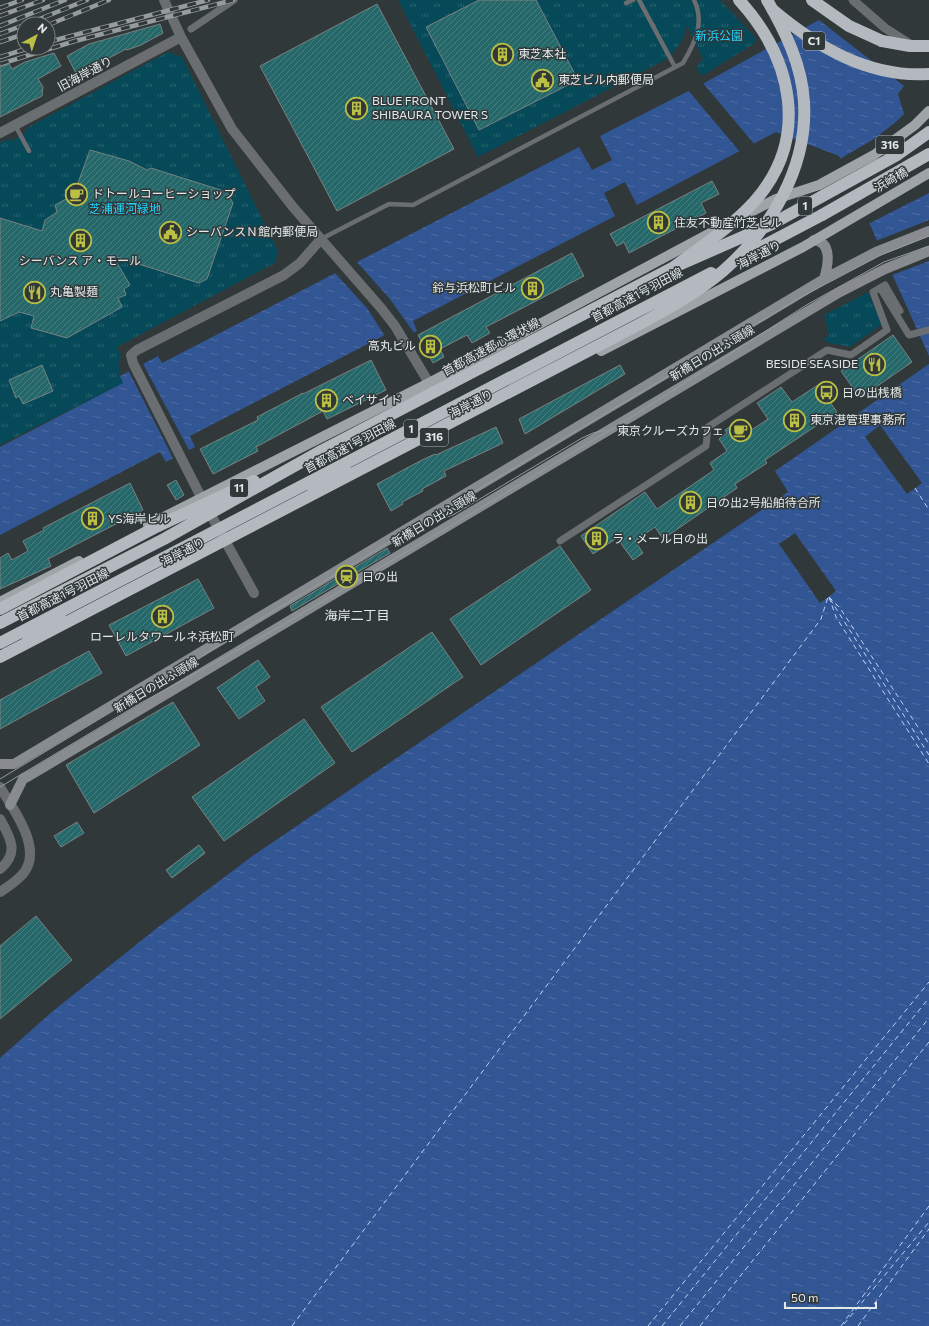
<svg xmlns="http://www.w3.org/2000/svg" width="929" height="1326" font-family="Commissioner,'Noto Sans JP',sans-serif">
	<defs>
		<pattern id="grass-tufts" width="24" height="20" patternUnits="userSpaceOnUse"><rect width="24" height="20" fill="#064958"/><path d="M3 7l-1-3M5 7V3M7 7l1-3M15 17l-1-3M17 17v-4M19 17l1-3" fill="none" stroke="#2a6370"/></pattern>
		<pattern id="water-ripples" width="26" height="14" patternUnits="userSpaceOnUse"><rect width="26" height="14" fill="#325593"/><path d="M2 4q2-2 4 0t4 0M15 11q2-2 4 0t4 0" fill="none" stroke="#506da2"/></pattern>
		<pattern id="building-hatch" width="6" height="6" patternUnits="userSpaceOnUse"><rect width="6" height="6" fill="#26686a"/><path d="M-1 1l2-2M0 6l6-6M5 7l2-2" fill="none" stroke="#457e7f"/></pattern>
	</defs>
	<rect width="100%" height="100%" fill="#30383a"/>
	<path fill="url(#grass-tufts)" d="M398,0H720L755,37V43L702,76L696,68L703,59L687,25C684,40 677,50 665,60L478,157Z
		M168,52L182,57L278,251L275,263L117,347L121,356L118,365L121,372L118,373L124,383L0,445V143L7,139L12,141L25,133L27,128Z
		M868,292L882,324L850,347L826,342L824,339L829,335L824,315Z"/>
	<path fill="url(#water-ripples)" d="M819,20L904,86L898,94L906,120L929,158V356L839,156L776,132L637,205L625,182L604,193L615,216L413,321L417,331L390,344L385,335L190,436L195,447L166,462L160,452L0,535V447L123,383L120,376L158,356L162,363L579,147L592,170L612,160L600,136L706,82Z
		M929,364V1326H0V1058L53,1011L157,928L251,857L788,492L775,471Z"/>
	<path fill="#30383a" d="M702,82L755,145L741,153L687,89Z
		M906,112L908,119L929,154V193L868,224L838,160L874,139L897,121Z
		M929,220V261L892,275L876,241Z
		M356,261L389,298L415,334L390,344L367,308L335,273Z
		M142,362L190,452L174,460L128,370Z
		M880,425L922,483L907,494L865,437Z
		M795,533L836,591L820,603L779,544Z"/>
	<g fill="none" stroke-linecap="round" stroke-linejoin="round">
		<path stroke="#bed3f8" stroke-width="1" stroke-dasharray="5 4" stroke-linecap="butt" d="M915,488L929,510
			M829,597L836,617L929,764
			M829,597L840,608L929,744
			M830,599L929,755
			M844,1324L929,1222
			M292,1326L821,619L828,597
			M648,1326L929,982
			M662,1326L929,998
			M680,1326L929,1018
			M700,1326L929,1042
			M841,1326L929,1206
			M858,1326L929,1229"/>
	</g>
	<path fill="url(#building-hatch)" stroke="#788181" d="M479,0H536L578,80L479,130L426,27Z
		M377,4L454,149L337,211L260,66Z
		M160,24L163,33L141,45L127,50L126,49L77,75L67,56L89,44Z
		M54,53L61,66L38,79L43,87L42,96L0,117V67L9,64L12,69L25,62Z
		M90,150L129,161L147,170L151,168L227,192L233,203L207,279L199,283L113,256L130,285L124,289L126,295L118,298L122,307L67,338L31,328L34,316L19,312L0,321V218L42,231L45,220L57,212L55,205L68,198L65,190L78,183Z
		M712,181L719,194L701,203L706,213L629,253L624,242L617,246L610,234Z
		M572,253L584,276L486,327L490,333L472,343L467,335L440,349L444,357L433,363L418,335Z
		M893,335L912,362L860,398L841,371Z
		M371,360L386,390L327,419L323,411L256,447L258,451L213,474L200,449L258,420L257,417L303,393V394Z
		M42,365L53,391L23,404L19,396L16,398L9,380Z
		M620,365L625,374L525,434L519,419Z
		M818,385L837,412L765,460L767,463L735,484L737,488L663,539L655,527L635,541L643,553L633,560L617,538L593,554L581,536L645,492L657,509L714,470L710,463L727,451L719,439L727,433L725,430L739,421L747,433L768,419L757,403L781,387L792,402Z
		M496,427L503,443L444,471L446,476L422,489L423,491L402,502L403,504L391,511L377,484L422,460L435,454L436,455Z
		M176,480L184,495L176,500L167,485Z
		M130,483L143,510L48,559L51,566L0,589V558L8,553L12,560L28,551L23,541L44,530L43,528Z
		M560,546L591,590L481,665L450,619Z
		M387,548L390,553L292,611L290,606Z
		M198,579L214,608L126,656L109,625Z
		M432,632L463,677L352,752L321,707Z
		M89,651L102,673L0,729V700Z
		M258,660L270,677L256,687L265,701L239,719L217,688Z
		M173,702L200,745L94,813L66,765Z
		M304,719L335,763L224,841L192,797Z
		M77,822L84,833L61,847L54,836Z
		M199,845L205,853L172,878L166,870Z
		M36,916L72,960L0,1019V946Z"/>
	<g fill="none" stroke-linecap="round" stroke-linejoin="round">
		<path stroke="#6b6e70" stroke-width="4.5" d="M639,0L675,67
			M626,3L633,0
			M15,125L29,151
			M321,239L389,204L413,205L683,63C695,43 705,22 694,0"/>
		<path stroke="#6b6e70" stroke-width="7" d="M191,29L234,0
			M880,288L885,285L900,311
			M560,541L706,446L708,427L827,350L851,355L887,330L873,292L880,288L909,335L929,330"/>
		<path stroke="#6b6e70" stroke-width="9" d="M853,0L885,28L910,44"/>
		<path stroke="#6b6e70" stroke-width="10" d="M164,0L181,37L232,129L293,207L381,308L395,326L429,383
			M0,133L181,37
			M254,593L201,497L133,363L131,355L137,350L284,275L300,263L321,239
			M0,787C13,809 45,850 22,875C16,881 8,887 0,892
			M0,819C10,837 20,853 0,869"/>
		<path stroke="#888c90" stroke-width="10" d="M814,240C833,242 828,266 824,279
			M0,764H14L824,279L876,252L929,231
			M10,805L23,779L29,776L840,292L885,269L929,251"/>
		<path stroke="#9ea4a8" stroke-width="10" d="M743,216L776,199L819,185L874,155L915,125L929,111
			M601,351L803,247L929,173
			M148,525L429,383L718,229
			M0,602L79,561"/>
		<path stroke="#b3b9be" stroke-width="12" d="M812,0L849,26L882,41
			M773,10C817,47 869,78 929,74
			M822,215L929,154
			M321,451L674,267L772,224L897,155L929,132
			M312,487L346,471
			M0,609L158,526
			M28,637L60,617"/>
		<path stroke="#969c9e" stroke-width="1" d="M428,523L453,515L582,438L593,433L606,430
			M0,779L189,665L240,631L803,296L881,255L929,236
			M0,787L139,704L274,630L464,518L630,418L808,304L884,262L929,246"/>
		<defs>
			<path id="rail" d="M0,8L22,0
				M0,16L43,0
				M27,24L87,0
				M48,25L109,0
				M0,26L65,0
				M0,34L24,25
				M0,42L24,34
				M48,42L208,0
				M0,57L29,48
				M0,64L75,41L233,0"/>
		</defs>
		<use href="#rail" stroke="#969c9e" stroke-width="4.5"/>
		<use href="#rail" stroke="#30383a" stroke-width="3" stroke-dasharray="9" stroke-linecap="butt"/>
		<path stroke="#b3b9be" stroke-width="12" d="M882,41L910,46H929
			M742,257L822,215
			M674,267C702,246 731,227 754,202C811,138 792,58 739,0
			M158,526L254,481
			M0,623L164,539L321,451
			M0,643L711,273
			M0,657L636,326C666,310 697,293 723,271C771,229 808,167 804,102C802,65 785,31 767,0"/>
	</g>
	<defs>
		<symbol id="building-ring" viewBox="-11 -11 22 22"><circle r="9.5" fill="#30383a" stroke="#bbc045" stroke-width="1.5"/><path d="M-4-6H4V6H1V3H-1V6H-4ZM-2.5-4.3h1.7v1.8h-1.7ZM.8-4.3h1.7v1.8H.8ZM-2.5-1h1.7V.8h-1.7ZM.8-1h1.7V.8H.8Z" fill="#bbc045"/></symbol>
		<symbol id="civic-ring" viewBox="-11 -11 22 22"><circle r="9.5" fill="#30383a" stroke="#bbc045" stroke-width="1.5"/><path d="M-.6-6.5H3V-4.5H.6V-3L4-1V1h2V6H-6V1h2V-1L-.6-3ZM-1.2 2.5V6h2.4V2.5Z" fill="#bbc045"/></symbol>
		<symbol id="cafe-ring" viewBox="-11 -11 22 22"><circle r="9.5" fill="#30383a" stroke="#bbc045" stroke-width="1.5"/><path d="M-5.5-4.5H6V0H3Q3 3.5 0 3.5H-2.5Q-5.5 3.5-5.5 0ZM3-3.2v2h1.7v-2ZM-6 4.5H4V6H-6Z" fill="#bbc045"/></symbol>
		<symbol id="restaurant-ring" viewBox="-11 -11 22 22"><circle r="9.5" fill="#30383a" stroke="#bbc045" stroke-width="1.5"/><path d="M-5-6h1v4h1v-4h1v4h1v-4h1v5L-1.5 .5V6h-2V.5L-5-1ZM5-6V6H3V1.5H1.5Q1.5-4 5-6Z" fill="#bbc045"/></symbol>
		<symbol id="bus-ring" viewBox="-11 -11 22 22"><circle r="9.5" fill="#30383a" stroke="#bbc045" stroke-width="1.5"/><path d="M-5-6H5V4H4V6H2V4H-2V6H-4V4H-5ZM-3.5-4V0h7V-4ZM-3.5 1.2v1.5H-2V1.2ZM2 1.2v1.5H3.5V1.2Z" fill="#bbc045"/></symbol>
		<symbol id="station-ring" viewBox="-11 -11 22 22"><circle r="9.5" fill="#30383a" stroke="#bbc045" stroke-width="1.5"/><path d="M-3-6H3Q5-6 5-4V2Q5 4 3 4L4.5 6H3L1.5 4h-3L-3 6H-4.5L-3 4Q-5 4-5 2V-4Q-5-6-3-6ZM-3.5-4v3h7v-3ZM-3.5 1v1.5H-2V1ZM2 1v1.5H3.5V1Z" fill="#bbc045"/></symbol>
	</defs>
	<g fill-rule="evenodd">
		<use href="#building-ring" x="490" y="42" width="25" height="25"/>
		<use href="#civic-ring" x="530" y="68" width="25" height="25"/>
		<use href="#building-ring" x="344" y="96" width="25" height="25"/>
		<use href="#cafe-ring" x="64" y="182" width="25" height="25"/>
		<use href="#building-ring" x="646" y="210" width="25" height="25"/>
		<use href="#civic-ring" x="158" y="220" width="25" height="25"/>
		<use href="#building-ring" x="68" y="228" width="25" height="25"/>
		<use href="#building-ring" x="520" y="276" width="25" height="25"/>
		<use href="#restaurant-ring" x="22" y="280" width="25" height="25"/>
		<use href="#building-ring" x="418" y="334" width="25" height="25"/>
		<use href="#restaurant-ring" x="862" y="352" width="25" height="25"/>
		<use href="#bus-ring" x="814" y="380" width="25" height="25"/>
		<use href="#building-ring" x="314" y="388" width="25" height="25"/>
		<use href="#building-ring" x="782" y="408" width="25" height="25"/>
		<use href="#cafe-ring" x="728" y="418" width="25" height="25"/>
		<use href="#building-ring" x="678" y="490" width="25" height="25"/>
		<use href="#building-ring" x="80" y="506" width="25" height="25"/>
		<use href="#building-ring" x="584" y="526" width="25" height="25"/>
		<use href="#station-ring" x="334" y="564" width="25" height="25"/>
		<use href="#building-ring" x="150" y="604" width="25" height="25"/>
	</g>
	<g text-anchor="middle" stroke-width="3" stroke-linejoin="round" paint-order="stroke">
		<g fill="#30383a" stroke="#adb3b4" stroke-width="1">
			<rect x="803" y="32" width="22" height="18" rx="3"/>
			<rect x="876" y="136" width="28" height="18" rx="3"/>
			<rect x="798" y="197" width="14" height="18" rx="3"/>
			<rect x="404" y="420" width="14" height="18" rx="3"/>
			<rect x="420" y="428" width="28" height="18" rx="3"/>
			<rect x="230" y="479" width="18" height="18" rx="3"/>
		</g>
		<g font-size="11" font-weight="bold" fill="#e3e8e9">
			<text x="814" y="45">C1</text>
			<text x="890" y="149">316</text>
			<text x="805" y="210">1</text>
			<text x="411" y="433">1</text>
			<text x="434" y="441">316</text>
			<text x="239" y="492">11</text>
		</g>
		<g font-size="12" fill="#21d3fb" stroke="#30383a">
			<text x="719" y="40">新浜公園</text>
			<text x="125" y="213">芝浦運河緑地</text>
		</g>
		<g font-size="12" fill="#e3e8e9" stroke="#30383a" text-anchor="start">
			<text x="518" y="58">東芝本社</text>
			<text x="558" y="84">東芝ビル内郵便局</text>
			<text x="372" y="105">BLUE FRONT<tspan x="372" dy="14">SHIBAURA TOWER S</tspan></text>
			<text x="92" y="198">ドトールコーヒーショップ</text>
			<text x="674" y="227">住友不動産竹芝ビル</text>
			<text x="186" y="236">シーバンスＮ館内郵便局</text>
			<text x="80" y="265" text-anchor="middle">シーバンス ア・モール</text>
			<text x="516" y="292" text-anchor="end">鈴与浜松町ビル</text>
			<text x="50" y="296">丸亀製麺</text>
			<text x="416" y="350" text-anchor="end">高丸ビル</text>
			<text x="858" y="368" text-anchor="end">BESIDE SEASIDE</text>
			<text x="842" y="397">日の出桟橋</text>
			<text x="342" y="404">ベイサイド</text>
			<text x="810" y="424">東京港管理事務所</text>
			<text x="724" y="435" text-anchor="end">東京クルーズカフェ</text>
			<text x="706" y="507">日の出2号船舶待合所</text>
			<text x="108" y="523">YS海岸ビル</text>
			<text x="612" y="543">ラ・メール日の出</text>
			<text x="362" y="581">日の出</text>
			<text x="162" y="641" text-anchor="middle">ローレルタワールネ浜松町</text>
		</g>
		<g font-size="12" fill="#e3e8e9" stroke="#30383a">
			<text transform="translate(85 74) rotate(-28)" y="4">旧海岸通り</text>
			<text transform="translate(891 180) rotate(-30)" y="4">浜崎橋</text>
			<text transform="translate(759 255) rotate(-27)" y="4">海岸通り</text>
			<text transform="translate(637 295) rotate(-28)" y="4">首都高速1号羽田線</text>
			<text transform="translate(491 347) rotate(-28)" y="4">首都高速都心環状線</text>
			<text transform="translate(712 353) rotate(-31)" y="4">新橋日の出ふ頭線</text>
			<text transform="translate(471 404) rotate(-27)" y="4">海岸通り</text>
			<text transform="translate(350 446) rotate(-28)" y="4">首都高速1号羽田線</text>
			<text transform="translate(434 519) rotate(-31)" y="4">新橋日の出ふ頭線</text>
			<text transform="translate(183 552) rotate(-27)" y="4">海岸通り</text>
			<text transform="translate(63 595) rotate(-27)" y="4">首都高速1号羽田線</text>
			<text transform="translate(156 685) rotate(-31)" y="4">新橋日の出ふ頭線</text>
		</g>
		<g font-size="13" fill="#e3e8e9" stroke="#30383a">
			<text x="357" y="620">海岸二丁目</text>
		</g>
	</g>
	<g transform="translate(36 36) rotate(40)"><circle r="19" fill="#30383a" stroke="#787e80"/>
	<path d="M0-3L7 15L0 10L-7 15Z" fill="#bbc045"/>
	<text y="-6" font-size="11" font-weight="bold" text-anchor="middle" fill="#e3e8e9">N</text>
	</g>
	<path d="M785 1302v6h91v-6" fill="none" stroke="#e3e8e9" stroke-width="2"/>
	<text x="791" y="1302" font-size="12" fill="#e3e8e9" stroke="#30383a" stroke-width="3" paint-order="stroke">50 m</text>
</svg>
